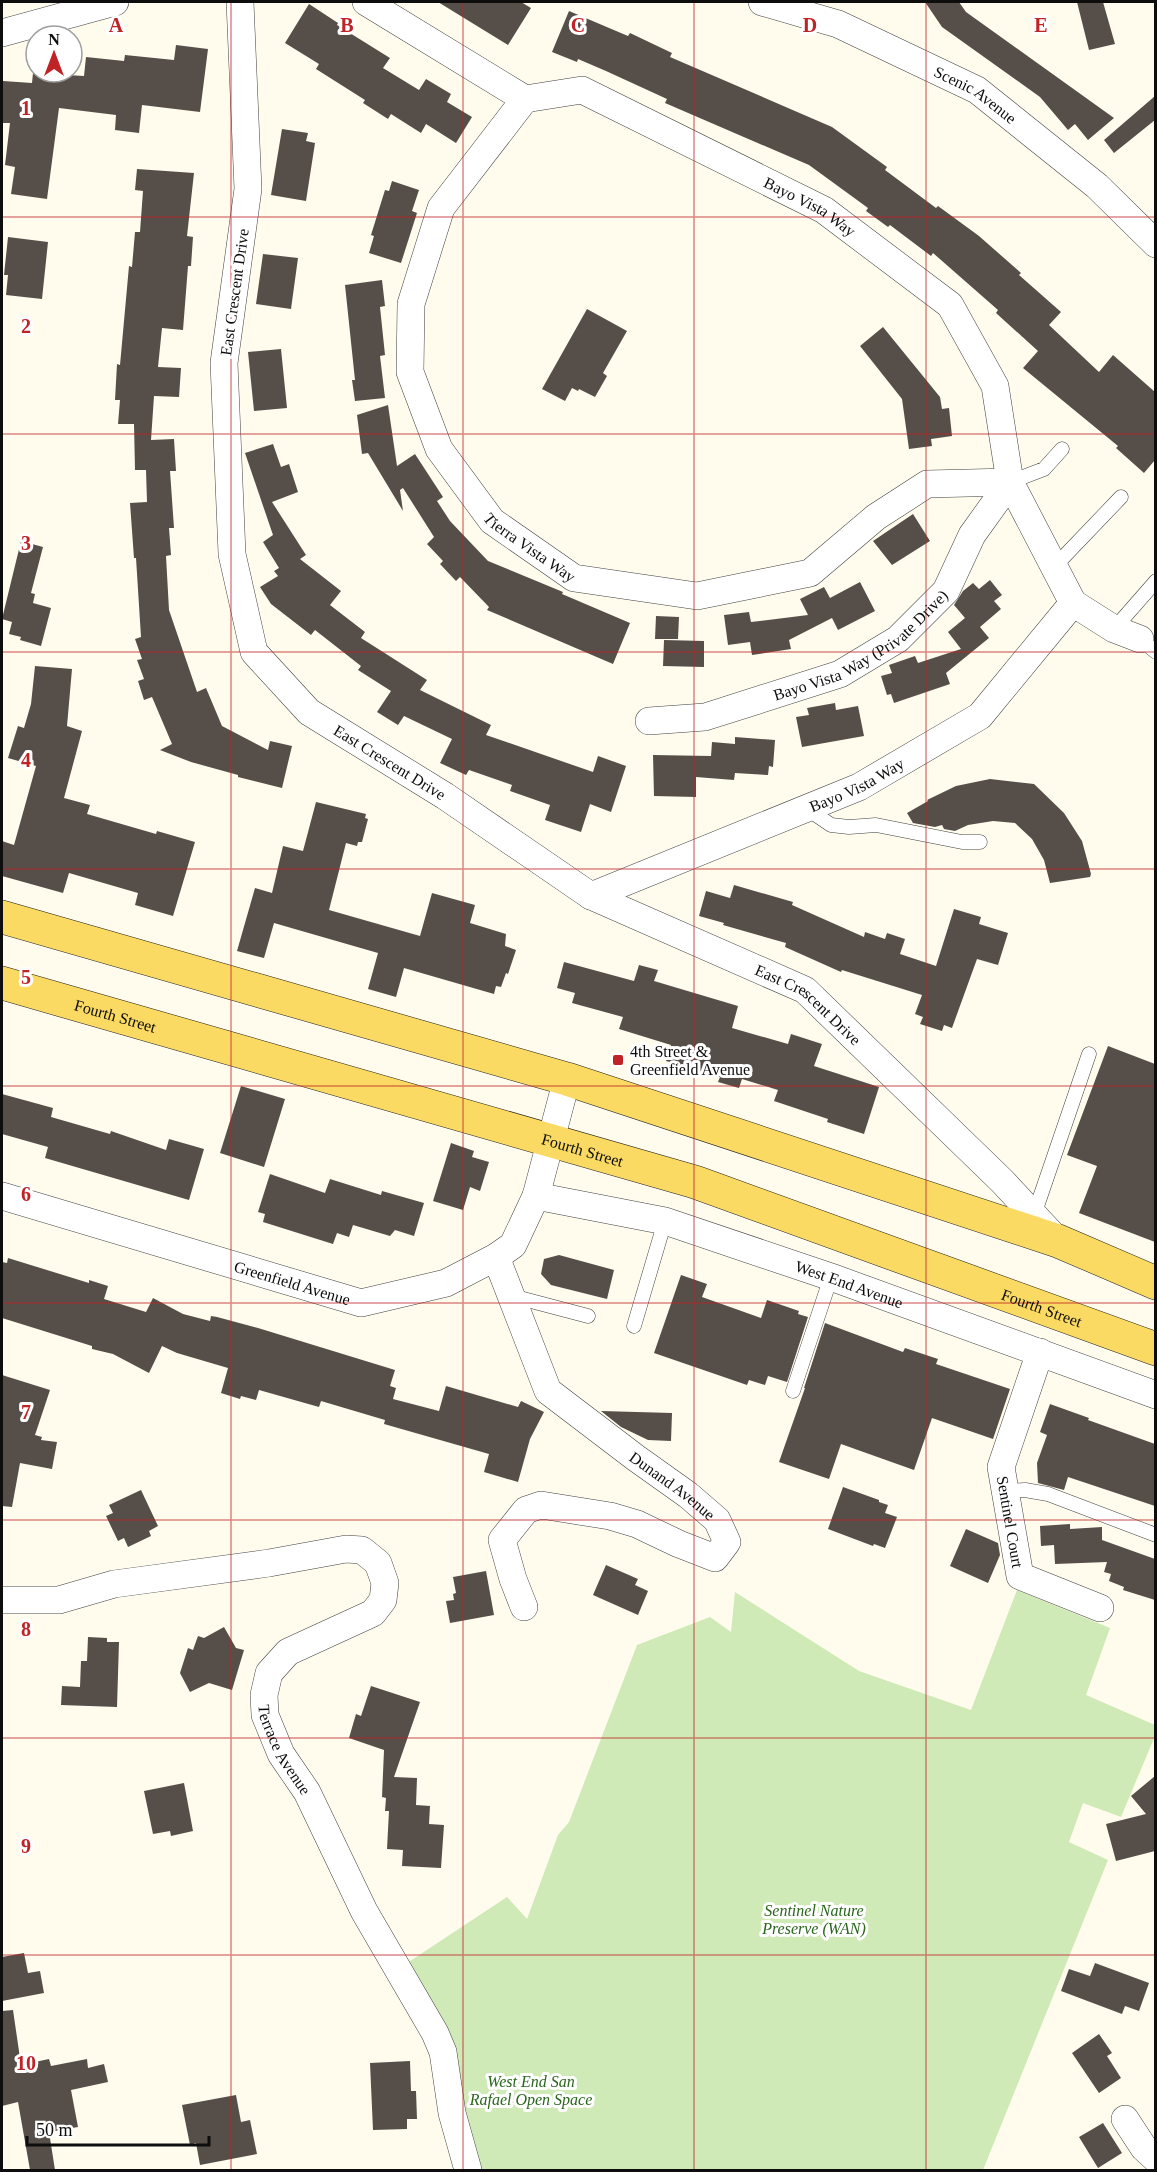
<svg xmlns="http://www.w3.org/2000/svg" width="1157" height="2172" font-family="'Times New Roman',serif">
	<rect width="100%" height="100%" fill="#fffced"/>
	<path fill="#cfeab6" d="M1017,1590L1110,1628L1086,1695L1155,1725V1736L1121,1817L1083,1803L1069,1842L1108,1860L983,2170H468L443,2052L398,1969L507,1897L527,1919L558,1835L569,1822L637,1645L710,1617L731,1632L735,1592L859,1671L971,1710Z"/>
	<path fill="#564f49" d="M438,2H521L531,8L508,45Z
		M925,2H959L966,12L1114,118L1088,140L1075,124L1068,130L1040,97L942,27Z
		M1077,2H1103L1115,44L1089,50Z
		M309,4L338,23L337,25L390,58L383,68L419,90L426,79L451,94L447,102L472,117L456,143L426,124L421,133L391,114L388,119L363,103L365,100L316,69L319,64L285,43Z
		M569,11L628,36L630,33L672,53L670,57L832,127L887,167L885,170L936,208L938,206L979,236L1021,273L1019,275L1061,312L1049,325L1099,372L1113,355L1155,392V460L1144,473L1116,448L1118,446L1023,368L1038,351L996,313L998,310L933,253L931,256L890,225L888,227L866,211L868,208L809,165L665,103L667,99L606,71L578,59L577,62L552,52Z
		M176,45L208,49L200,112L142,105L139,133L115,130L116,115L59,108L47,199L11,194L15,167L5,165L10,123H2L3,81L32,83L33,73L84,76L86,57L124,61L125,55L174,60Z
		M1155,96V120L1114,153L1104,140Z
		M282,129L308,133L306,141L315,143L306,201L271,195Z
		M137,169L194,173L187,236L193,237L191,266H188L183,330L162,328L158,367L181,368L179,397L154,396L151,440L174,439L176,471H170L174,528H169L171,555L166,556L169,610L197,692L206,688L222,726L268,750L270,741L292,746L282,788L238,777V775L191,762L160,750L172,744L152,697L144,700L138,681L144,679L137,660L142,659L135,639L141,637L136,558H134L130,503L147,502L146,470H135L134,424H118L120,400H115L117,364L120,365L129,266L132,267L135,232H140L143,191L135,190Z
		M392,181L419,190L412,211L417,213L401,263L369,253L374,236L371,235L385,190L389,191Z
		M8,237L48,242L42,299L6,295L8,275H4Z
		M263,254L298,258L291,309L256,304Z
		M382,280L385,306L380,307L385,355L380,356L385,398L355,401L352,380H355L345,285Z
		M587,309L627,331L603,373L607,376L595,397L579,389L578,391L572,388L565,401L542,389Z
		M883,327L940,397L942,409L949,408L952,436L931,439L932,446L909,449L902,399L860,346Z
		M281,349L287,408L254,411L248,352Z
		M388,405L397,466L415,454L443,497L437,501L450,521L488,561L563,592L562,594L630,623L613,664L487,610L489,607L460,577L456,581L440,564L443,561L427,544L434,537L403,488L400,490L403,511L368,453L362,454L357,415Z
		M273,444L281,467L289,464L298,492L272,502L306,555L300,559L341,591L330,605L365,632L361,638L427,680L420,690L491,725L486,735L593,772L598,756L626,766L611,812L590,804L581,832L545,820L550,805L510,791L512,785L469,770L466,775L440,763L452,739L404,716L398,725L377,712L391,691L358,670L361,666L315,630L311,635L271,604L260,587L278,576L274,571L279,568L263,542L273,535L245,453Z
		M913,514L930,541L892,565L873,541Z
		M21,541L43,547L31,593L35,594L33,603L51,608L41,646L20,640L21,637L9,634L12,622L2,619Z
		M990,580L1002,595L994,601L1001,609L980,627L989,638L946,673L950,684L894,703L891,694L887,695L881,676L892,673L889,665L915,656L918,663L961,649L948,632L965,618L954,605L963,591L973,583L979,589Z
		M860,582L875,611L838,630L832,618L789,640L791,649L752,655L750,642L728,645L724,615L749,612L751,622L808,615L800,599L824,587L830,598Z
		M656,616L679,617L678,639H655Z
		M664,640L704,641V667L663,666Z
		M35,666L72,669L67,726L82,731L64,798L90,805L87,814L156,834L157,831L195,842L173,916L135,905L138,893L69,873L63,893L2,876V841L14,845L36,766L8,758L18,726L24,728L31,704Z
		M835,703L836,710L858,706L864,736L802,747L796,717L809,715L807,708Z
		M735,737L775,740L773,767L769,766L768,775L735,773L734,780L696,777V797L654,796L653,755L711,756L712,742L735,744Z
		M990,779L1034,784L1064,813L1082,841L1091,874L1090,877L1050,883L1044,860L1032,839L1015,823L993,821L968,825L955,831L944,829L942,825L935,827L913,823L907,813L928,801L927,800L956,786Z
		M316,802L366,814L365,818L368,819L362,842H358L357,846L346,843L329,910L420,936L432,893L475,905L470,923L506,934L505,946L516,950L508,974L506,973L501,987L496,986L494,994L404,968L396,997L368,989L378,953L274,923L264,958L237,951L255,888L272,893L283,846L303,851Z
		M734,885L793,902L792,905L864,937L865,932L885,939L887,933L905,939L900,954L936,966L954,909L981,917L979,924L1008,933L998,965L977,959L952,1028L944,1025L942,1031L920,1024L923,1017L915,1014L922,995L842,970L841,972L785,947L786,943L723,925L724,923L699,916L706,891L730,898Z
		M564,962L634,981L639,965L658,970L654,981L738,1006L732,1028L788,1044L791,1034L822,1044L814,1066L879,1087L864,1134L827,1122L828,1119L774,1101L778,1090L742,1079L739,1088L718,1082L720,1077L666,1061L671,1045L619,1029L623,1017L572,1003L575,993L557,988Z
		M1108,1046L1155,1064V1242L1079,1213L1097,1166L1067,1155Z
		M241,1086L285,1099L264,1167L220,1153Z
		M2,1094L53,1108L51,1117L110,1134L111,1131L166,1150L169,1139L204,1149L189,1200L45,1158L48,1147L2,1134Z
		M451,1143L474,1151L472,1157L489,1162L480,1191L470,1187L463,1210L433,1201Z
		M270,1174L325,1193L330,1179L381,1195L382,1191L424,1203L414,1236L395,1230L390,1236L353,1225L349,1237L337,1233L333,1244L263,1222L265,1214L258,1212Z
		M559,1255L614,1270L607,1299L551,1285L541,1274L544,1259Z
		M8,1258L89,1283V1280L108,1286L104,1299L146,1312L153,1298L183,1314L210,1321L211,1316L217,1317L258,1328L395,1370L390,1386L396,1388L393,1399L439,1411L446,1386L518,1407L521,1401L544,1412L530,1439L518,1482L484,1472L489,1454L384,1424L385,1420L321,1401L319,1407L259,1390L256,1400L241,1396L240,1399L221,1393L228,1368L177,1353L162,1346L149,1373L113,1354L92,1349V1346L2,1318V1262L7,1263Z
		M681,1275L707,1284L702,1297L761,1318L767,1300L799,1311L798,1314L808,1317L787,1382L768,1376L765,1385L749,1380L747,1385L654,1353Z
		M825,1323L903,1352L905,1348L938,1359L936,1364L1010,1389L993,1439L932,1418L914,1470L841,1444L829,1479L779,1462L805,1388H804Z
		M2,1375L50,1390L35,1435L42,1437L41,1440L57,1442L52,1469L20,1463L12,1507L2,1506Z
		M1050,1404L1089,1418L1088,1420L1155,1444V1506L1068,1477L1064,1490L1038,1483L1037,1463L1047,1435L1040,1432Z
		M601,1411L672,1413L671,1441L648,1440L621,1427Z
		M843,1487L879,1500V1502L888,1505L885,1513L897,1517L885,1548L874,1544L873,1546L828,1529Z
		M141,1490L158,1526L149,1531L151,1536L128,1547L124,1538L118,1541L106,1516L113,1513L109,1505Z
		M1070,1524V1529L1102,1527V1540L1155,1559V1600L1123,1590L1124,1587L1109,1581L1111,1574L1104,1572L1107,1562L1055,1564L1054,1545L1041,1546L1040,1526Z
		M966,1529L998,1543L1000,1555L988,1583L950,1566Z
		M606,1565L638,1579L635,1585L648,1591L638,1615L593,1595Z
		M486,1571L494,1615L450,1623L446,1601L454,1600L453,1594L456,1593L453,1577Z
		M224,1627L236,1648L244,1650L232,1690L209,1683L190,1692L180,1673L188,1648L193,1650L198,1636L204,1638Z
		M88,1637L107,1638V1642H119L117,1707L61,1705L62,1686L80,1687L81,1661H87Z
		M371,1686L420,1702L394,1777L417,1778L416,1805L430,1806L429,1824L444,1825L441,1868L402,1866L403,1850L387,1849L389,1811H385L386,1798L382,1797L384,1750L349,1738L356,1714L361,1716Z
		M1155,1776V1851L1116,1861L1106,1824L1146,1814L1131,1796Z
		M184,1783L193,1831L171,1836L170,1831L153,1834L144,1791Z
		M24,1953L28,1973L40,1971L44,1993L2,2001V1957Z
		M1095,1963L1149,1983L1139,2011L1125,2006L1122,2014L1061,1991L1069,1969L1090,1976Z
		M13,2010L21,2065L49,2059L51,2066L87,2059L88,2068L104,2064L108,2082L71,2090L78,2127L49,2132L55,2170H30L18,2102L2,2106V2011Z
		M1099,2034L1112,2053L1107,2056L1121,2078L1099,2093L1072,2053Z
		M410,2061L411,2091H416L417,2119H407V2129L373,2130L370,2063Z
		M236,2095L241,2122L250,2120L257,2154L200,2165L196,2143L190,2145L182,2105Z
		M1103,2123L1122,2153L1098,2168L1079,2137Z"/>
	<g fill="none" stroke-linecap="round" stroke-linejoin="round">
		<defs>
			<path id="service" d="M1010,482L1044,469L1062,449
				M1054,567L1121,497
				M1114,629L1156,581
				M1140,639L1156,652
				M806,808L831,825L849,827L876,825L962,842H980
				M1034,1215L1089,1054
				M512,1296L588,1316
				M634,1326L665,1221
				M793,1391L831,1277
				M1005,1491L1025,1490L1048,1494L1156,1535"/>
			<g id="minor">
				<path id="s1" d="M240,2L248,189L224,363L232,554L254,652L309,712L445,796L591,896L805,990L1002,1181L1058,1241"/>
				<path id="s2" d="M366,2L525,99L582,90L824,210L950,305L995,386L1010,482L1073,603L1114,629L1140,639"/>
				<path id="s3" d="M762,2L838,24L977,90L1097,186L1156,244"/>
				<path d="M2,33L115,2"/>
				<path id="s4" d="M525,99L441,208L411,304L410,372L439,449L492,521L574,578L697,596L810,573L876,517L927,484L1010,482"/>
				<path id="s5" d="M649,721L705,717L840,674L898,639L946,591L972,535L1010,482"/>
				<path id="s6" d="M591,896L859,787L980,716L1073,603"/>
				<path id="s7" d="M2,1196L361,1303L446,1283L496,1257L513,1245L536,1196L567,1079"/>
				<path id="s8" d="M536,1196L665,1221L831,1277L1156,1395"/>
				<path id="s9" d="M496,1257L548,1391L636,1458L688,1495L717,1520L727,1542L715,1558L679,1544L637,1524L610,1516L541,1505L526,1510L502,1540L513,1579L524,1607"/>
				<path id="s10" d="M1040,1352L1001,1467L1020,1576L1100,1608"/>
				<path id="s11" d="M2,1600H59L114,1584L269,1563L346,1549L362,1550L378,1563L385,1583L383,1600L373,1613L288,1652L269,1673L264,1695L265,1715L281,1754L307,1792L364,1911L435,2033L443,2052L452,2113L468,2170"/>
				<path d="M1125,2119L1144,2148L1156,2159"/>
			</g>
			<g id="primary">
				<path d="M2,917L567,1079L1058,1241L1156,1283"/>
				<path id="s12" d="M2,983L695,1182L1156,1349"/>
			</g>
		</defs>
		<use href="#service" stroke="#404040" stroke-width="15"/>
		<use href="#minor" stroke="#404040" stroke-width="28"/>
		<use href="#primary" stroke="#1e1e1e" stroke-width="34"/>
		<use href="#service" stroke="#fff" stroke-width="14"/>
		<use href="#minor" stroke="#fff" stroke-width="27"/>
		<use href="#primary" stroke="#fada62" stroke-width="33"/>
	</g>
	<path fill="none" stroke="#bf2326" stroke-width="1.5" stroke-opacity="0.55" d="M231,2V2170M463,2V2170M694,2V2170M926,2V2170M2,217H1156M2,434H1156M2,652H1156M2,869H1156M2,1086H1156M2,1303H1156M2,1520H1156M2,1738H1156M2,1955H1156"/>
	<rect fill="#bf2326" stroke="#fff" stroke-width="2" x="612" y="1054" width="12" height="12" rx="3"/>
	<g text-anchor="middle" stroke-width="6" stroke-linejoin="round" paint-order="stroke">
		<g font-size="16" fill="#0d0d0d" stroke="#fff">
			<text dy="6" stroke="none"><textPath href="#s3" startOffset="234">Scenic Avenue</textPath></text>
			<text dy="6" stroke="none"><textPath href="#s2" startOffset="500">Bayo Vista Way</textPath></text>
			<text transform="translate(234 292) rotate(-82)" y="6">East Crescent Drive</text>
			<text dy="6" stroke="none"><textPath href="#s4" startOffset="524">Tierra Vista Way</textPath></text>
			<text dy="6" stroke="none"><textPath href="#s5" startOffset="230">Bayo Vista Way (Private Drive)</textPath></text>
			<text dy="6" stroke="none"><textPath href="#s1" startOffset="831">East Crescent Drive</textPath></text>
			<text dy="6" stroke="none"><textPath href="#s6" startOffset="288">Bayo Vista Way</textPath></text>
			<text dy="6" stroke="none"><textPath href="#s1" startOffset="1317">East Crescent Drive</textPath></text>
			<text dy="6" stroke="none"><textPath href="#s12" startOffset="118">Fourth Street</textPath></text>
			<text dy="6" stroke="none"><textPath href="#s12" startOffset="604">Fourth Street</textPath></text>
			<text dy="6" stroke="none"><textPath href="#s7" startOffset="303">Greenfield Avenue</textPath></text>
			<text dy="6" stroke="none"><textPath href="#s8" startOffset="326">West End Avenue</textPath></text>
			<text dy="6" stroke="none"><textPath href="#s12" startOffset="1090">Fourth Street</textPath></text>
			<text dy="6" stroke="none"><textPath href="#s9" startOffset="300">Dunand Avenue</textPath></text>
			<text dy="6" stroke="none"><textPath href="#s10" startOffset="177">Sentinel Court</textPath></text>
			<text dy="6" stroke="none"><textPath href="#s11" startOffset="644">Terrace Avenue</textPath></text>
		</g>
		<g font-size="16" fill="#0d0d0d" stroke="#fff" text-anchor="start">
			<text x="630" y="1057">4th Street &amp;<tspan x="630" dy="18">Greenfield Avenue</tspan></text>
		</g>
		<g font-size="16" font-style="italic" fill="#29661c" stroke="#fff">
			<text x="814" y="1916">Sentinel Nature<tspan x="814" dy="18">Preserve (WAN)</tspan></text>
			<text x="531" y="2087">West End San<tspan x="531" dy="18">Rafael Open Space</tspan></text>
		</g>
	</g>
	<g font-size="20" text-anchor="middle" font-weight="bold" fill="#bf2326" stroke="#fff" stroke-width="6" stroke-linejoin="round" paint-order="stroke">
		<text x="116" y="32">A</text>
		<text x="347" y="32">B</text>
		<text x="578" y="32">C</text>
		<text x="810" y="32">D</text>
		<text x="1041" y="32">E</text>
		<text x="26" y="115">1</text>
		<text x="26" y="333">2</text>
		<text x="26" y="550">3</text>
		<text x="26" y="767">4</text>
		<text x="26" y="984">5</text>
		<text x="26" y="1201">6</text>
		<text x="26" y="1419">7</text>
		<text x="26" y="1636">8</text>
		<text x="26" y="1853">9</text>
		<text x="26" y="2070">10</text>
	</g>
	<rect width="1157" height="2172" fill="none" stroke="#0d0d0d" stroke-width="6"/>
	<g transform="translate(54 54)"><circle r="28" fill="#ffffff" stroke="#9e9e9e" stroke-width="1.5"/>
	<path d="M0-4.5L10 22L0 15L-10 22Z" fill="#bf2326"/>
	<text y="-9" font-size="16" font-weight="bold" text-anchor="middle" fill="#0d0d0d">N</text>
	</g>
	<path d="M27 2136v9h182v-9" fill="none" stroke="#0d0d0d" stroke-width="3"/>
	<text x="36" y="2136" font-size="18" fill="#0d0d0d" stroke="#ffffff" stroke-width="4.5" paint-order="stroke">50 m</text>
</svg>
